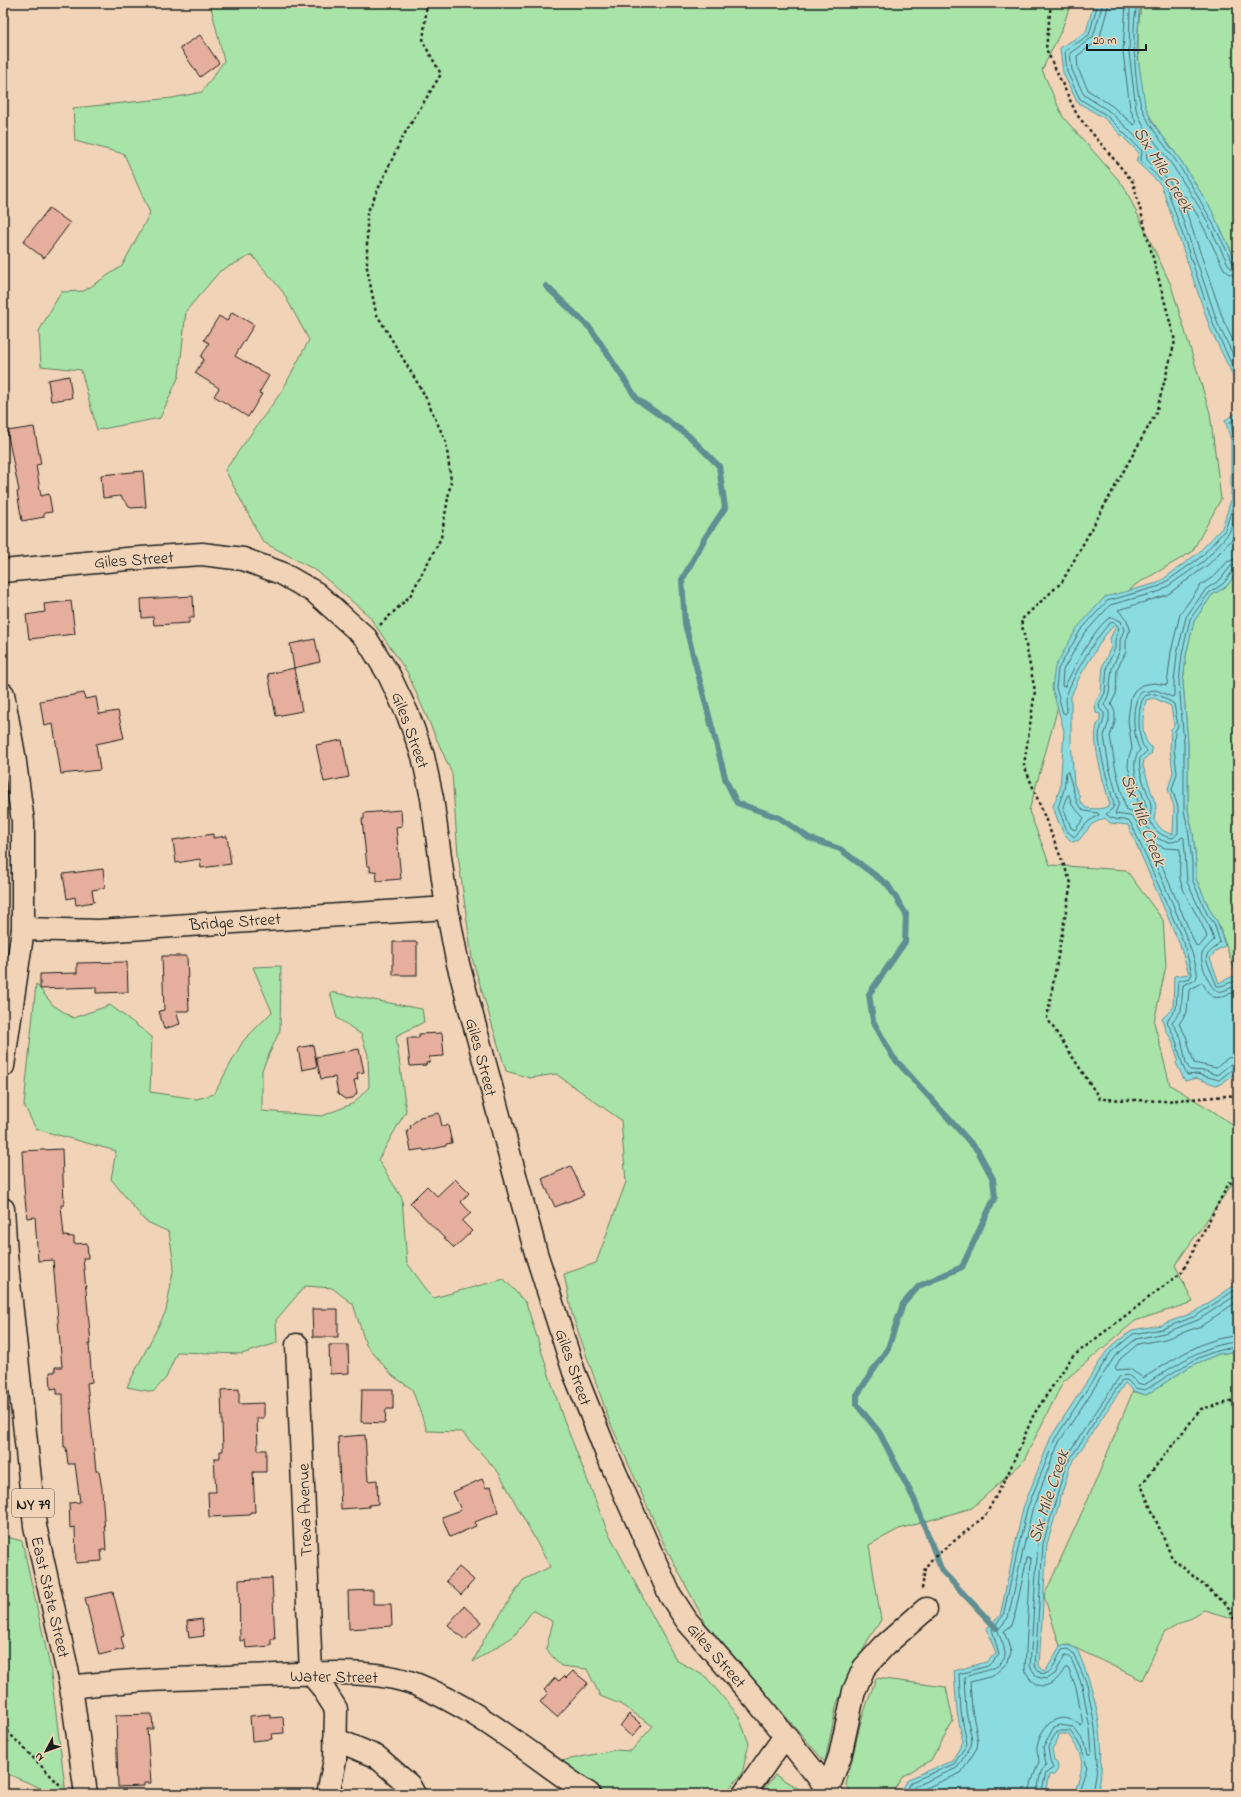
<svg xmlns="http://www.w3.org/2000/svg" width="1241" height="1797" font-family="'Indie Flower',sans-serif">
	<rect width="100%" height="100%" fill="#f1d4b7"/>
	<filter id="ink" filterUnits="userSpaceOnUse"><feTurbulence type="fractalNoise" baseFrequency=".025" numOctaves="2"/><feDisplacementMap in="SourceGraphic" scale="8" xChannelSelector="R" yChannelSelector="G"/><feConvolveMatrix kernelMatrix="1 2 1 2 8 2 1 2 1" color-interpolation-filters="sRGB"/></filter>
	<g filter="url(#ink)">
		<path fill="#a8e3a8" stroke="#628062" d="M210,3H1071L1062,29L1042,70L1063,117L1124,186L1171,285L1210,413L1221,499L1192,552L1135,585L1072,649L1054,722L1029,811L1050,865L1126,870L1163,920L1166,966L1154,1022L1170,1085L1213,1111L1238,1129V1176L1175,1265L1193,1302L1135,1321L1063,1382L1023,1462L972,1508L899,1529L869,1545L881,1620L868,1640L837,1703L825,1762L706,1624L664,1544L609,1420L572,1314L564,1274L596,1263L626,1182L621,1120L556,1074L530,1078L506,1071L472,958L458,855L452,774L407,672L369,616L317,571L263,542L225,470L282,391L309,340L283,292L252,255L220,271L186,311L179,376L160,418L97,430L81,370L41,366L39,331L61,292L84,291L122,266L150,213L124,154L75,141L73,108L172,98L202,92L224,61Z
			M1143,3H1238V265C1221,229 1203,194 1181,161C1169,143 1154,128 1146,108C1139,91 1134,19 1143,3Z
			M1238,571V979L1217,921L1211,912L1196,879V862L1193,834L1188,810V744L1183,682L1186,655L1194,621L1212,595L1227,586Z
			M281,966L280,1030L262,1070V1111L322,1116L354,1103L369,1087L368,1055L361,1034L337,1018L330,992L422,1009L424,1022L396,1036L406,1111L378,1160L402,1198L407,1263L433,1298L504,1279L526,1303L562,1415L607,1530L676,1660L706,1677L738,1715L749,1743L742,1774L724,1794H601L556,1762L615,1750L631,1751L653,1726L620,1704L600,1696L587,1669L561,1666L546,1649L553,1622L533,1610L514,1636L473,1662L484,1639L523,1580L550,1567L499,1473L462,1432L427,1431L412,1389L393,1376L366,1345L353,1304L332,1288L305,1286L276,1320L277,1343L242,1354L177,1352L166,1378L153,1392L127,1387L166,1311L174,1266L169,1232L145,1221L111,1179L116,1151L36,1129L24,1105L36,984L53,1005L73,1018L110,1005L152,1037L150,1092L197,1099L214,1094L243,1041L272,1012L253,967Z
			M1238,1351V1620L1204,1610L1164,1633L1142,1680L1069,1645L1060,1646L1044,1596L1092,1490L1133,1391L1146,1395L1189,1367L1218,1354Z
			M3,1536L22,1541L50,1666L66,1794H55L3,1772Z
			M876,1678L946,1687L953,1721L931,1760L903,1776L891,1794H854L846,1785L861,1721Z
			M775,1775L801,1790L798,1794H760Z"/>
		<path fill="#8adce1" stroke="#5e8f92" fill-rule="evenodd" d="M1094,3H1143L1139,9L1137,51L1145,105L1152,122L1181,161L1211,209L1238,265V399L1233,376L1210,328L1161,185L1136,161L1139,153L1104,118L1077,102L1063,73L1060,48L1086,32Z
			M1238,412V571L1227,586L1212,595L1194,621L1186,655L1183,682L1188,744V810L1193,834L1196,862V879L1211,912L1217,921L1225,946L1217,950L1210,958L1219,983L1231,977H1238V1071L1221,1084L1216,1085L1196,1078L1185,1081L1176,1063L1178,1060L1172,1040L1166,1031L1162,1019L1173,1008L1174,976L1189,974L1180,945L1128,825L1110,823L1105,818L1092,824L1079,840L1072,842L1064,834L1058,821L1053,806L1060,789L1064,731L1052,688L1055,667L1077,628L1105,597L1158,583L1198,553L1222,528L1231,500V440L1225,420ZM1113,626L1115,628L1110,639L1111,647L1103,665L1101,692L1095,703L1096,713L1100,714V721C1087,732 1106,789 1110,805C1102,810 1094,809 1086,808L1079,800L1080,797L1074,784L1071,741V696L1080,676L1103,638ZM1154,698L1171,706L1174,726L1171,729L1170,749L1173,772L1168,789L1174,807L1173,834C1163,833 1159,827 1154,819L1156,806L1143,766L1144,759L1152,753L1151,747C1139,736 1143,715 1146,700Z
			M1238,1283V1351L1218,1354L1189,1367L1146,1395L1133,1391L1125,1383L1070,1466L1047,1544L1039,1665L1043,1671L1047,1669L1060,1646C1065,1645 1073,1645 1077,1650C1080,1654 1081,1660 1083,1664C1098,1700 1108,1756 1097,1794H1074C1084,1765 1086,1760 1068,1734H1059L1058,1739L1052,1749L1054,1760L1057,1762L1058,1769L1054,1775H1049L1045,1792L1042,1794H900L908,1779L952,1761L963,1742L957,1712L954,1671L986,1662L996,1654L987,1628L1000,1616L1023,1508L1051,1437L1108,1349L1132,1330L1161,1325L1195,1312Z"/>
		<g fill="none" stroke-linecap="round" stroke-linejoin="round">
			<path stroke="#48696b" stroke-width="1" d="M1098,3L1089,35L1065,51L1067,72L1080,99L1106,115L1142,151L1141,161L1165,183L1214,326L1238,378
				M1103,3L1093,37L1070,53L1072,70L1084,95L1109,111L1128,129L1146,148L1147,160L1170,182L1218,324L1238,365
				M1109,3L1099,40L1077,56L1078,69L1089,91L1112,106L1134,125L1136,123L1130,108L1123,52L1126,3
				M1132,3L1130,9L1129,52L1136,109L1144,127L1173,166L1203,213L1229,266L1232,269L1238,270
				M1138,3C1130,18 1135,91 1142,108C1150,129 1166,146 1178,164C1199,197 1216,228 1233,263L1238,265
				M1238,276L1230,274L1224,269L1198,216L1186,197L1183,196L1182,199L1224,322L1238,351
				M1238,416L1230,422L1235,440V500L1225,530L1201,557L1160,586L1107,601L1080,631L1058,669L1056,688L1063,713L1065,714L1067,712C1067,707 1065,699 1067,694C1073,675 1096,637 1110,623L1114,622L1119,628L1115,640V648L1107,666L1105,693L1099,704L1100,709L1104,713C1105,723 1099,728 1099,737C1101,760 1108,782 1114,804L1113,808L1106,814C1116,823 1123,817 1131,823L1184,943L1192,974L1190,978L1178,981L1176,1009L1167,1021C1169,1028 1174,1034 1176,1041C1180,1053 1181,1064 1187,1075L1197,1074L1219,1080L1234,1068L1238,1067
				M1238,508L1229,533L1204,561L1161,591L1110,605L1084,634L1063,670L1062,685L1063,687L1065,686C1072,672 1097,621 1112,617L1121,621L1124,630L1120,640V650L1112,668L1109,694L1104,705L1109,712V721L1104,736L1109,767L1119,803L1115,814L1130,816L1136,821C1145,843 1201,961 1197,976C1196,983 1188,982 1183,985L1181,1011L1172,1022L1181,1038L1186,1063L1190,1070L1206,1071L1217,1075L1232,1063L1238,1062
				M1238,526L1233,538L1209,564L1167,595L1118,610L1127,620L1130,629L1126,641V652L1117,669L1116,694L1111,704L1115,712V722L1110,736L1115,766L1126,810L1138,813L1140,808L1128,767L1129,756L1132,749L1128,720L1131,697L1135,690L1142,685L1154,683L1167,685L1171,652L1180,614L1201,585L1216,575L1227,562L1238,558
				M1238,564L1231,566L1220,580L1206,589L1186,617L1177,654L1174,682V696L1172,697L1156,690L1142,692C1130,701 1133,738 1140,750C1127,766 1141,788 1146,805C1147,810 1144,815 1145,820C1147,836 1170,850 1182,837L1184,838L1187,882L1203,916L1209,925L1214,940C1210,944 1204,949 1202,954C1199,961 1210,989 1217,991C1224,993 1231,986 1238,986
				M1238,569L1233,571L1224,583L1209,593L1190,619L1182,654L1179,682L1184,744V810L1189,835L1192,862V879L1207,914L1214,923L1220,942L1207,955L1206,959L1217,986C1224,987 1230,981 1238,981
				M1155,694L1161,696L1174,704L1178,726L1175,731L1174,749L1177,773L1172,789L1178,807V833L1173,838C1163,837 1153,831 1150,820C1149,816 1152,810 1151,805C1148,790 1137,774 1140,758L1147,751C1146,748 1143,747 1142,743C1138,734 1137,703 1145,696Z
				M1068,772L1077,803L1084,811L1098,813L1099,815L1089,821L1074,837L1067,831L1058,807L1064,790L1066,773Z
				M1069,795L1072,805L1084,818L1075,830L1071,828L1063,807L1067,796Z
				M1155,844L1165,848L1180,849C1181,860 1178,873 1181,883C1187,902 1201,918 1207,937L1199,947L1196,946L1154,847Z
				M1238,992C1223,992 1214,1009 1203,983H1201L1189,990L1187,1012L1179,1024L1186,1036L1194,1063L1216,1068L1228,1058L1238,1056
				M1238,1301L1201,1326L1165,1339L1138,1344L1120,1359L1115,1368L1117,1370L1130,1369L1143,1378C1173,1361 1202,1337 1238,1336
				M904,1794L911,1782L954,1764L967,1744L961,1712L959,1674L988,1666L999,1655L992,1629L1003,1616L1027,1509L1055,1439L1111,1352L1133,1334L1162,1329L1196,1316L1238,1288
				M910,1794L915,1786L957,1768L971,1746L972,1740L966,1711L964,1678C974,1671 1004,1672 1005,1654C1005,1646 999,1637 998,1630L1008,1618L1032,1510L1059,1442L1115,1356L1136,1339L1164,1333L1198,1320L1238,1294
				M917,1794L919,1791L961,1773L977,1748L978,1741L972,1710L970,1682L993,1676L1008,1662L1011,1652L1004,1631L1012,1625L1014,1619L1027,1558L1029,1557L1031,1559L1025,1669C1035,1695 1054,1688 1065,1668H1068L1076,1687L1083,1724L1081,1726C1061,1708 1041,1724 1037,1746C1036,1752 1041,1760 1038,1765C1034,1774 1030,1784 1030,1794
				M1036,1794L1041,1772L1046,1765L1043,1747L1054,1727L1060,1725L1073,1727L1085,1743L1088,1754H1090L1092,1752L1090,1729L1082,1685L1070,1656L1065,1655L1055,1674L1046,1679L1037,1677L1030,1666L1038,1543L1062,1463L1120,1376L1128,1375L1138,1383L1144,1385C1174,1367 1202,1344 1238,1342
				M1041,1794L1046,1773L1053,1768L1050,1761L1048,1747L1057,1731H1070L1081,1746L1087,1767L1078,1794
				M1093,1794L1098,1761L1095,1728L1087,1684L1073,1653L1068,1649L1062,1650L1051,1671L1045,1674L1040,1673L1035,1665L1043,1544L1066,1465L1122,1380H1127L1135,1388L1145,1390C1174,1373 1203,1349 1238,1347"/>
			<path stroke="#5e8f92" stroke-width="6" d="M546,286L591,329L637,399L689,436L719,466L725,508L705,538L682,580L685,624L726,781L737,803L780,818L809,838L840,849L888,885L906,914L905,942L869,994L873,1021L893,1057L978,1151L993,1179L995,1197L962,1267L919,1286L903,1304L888,1348L857,1395V1405L879,1432L914,1499L942,1571L996,1628"/>
		</g>
		<path fill="#e6af9d" stroke="#1c1c1c" d="M200,35L219,63L200,77L180,48Z
			M49,208L70,223L44,258L23,242Z
			M232,312L254,325L235,356L269,376L259,393L262,394L248,417L214,396L219,388L195,373L204,359L201,357L209,343L204,340L219,316L227,321Z
			M69,376L72,398L51,401L48,380Z
			M34,427L41,464L36,465L41,496L49,494L52,512L44,513V517L22,521L17,492L19,491L7,431Z
			M143,471L146,507L131,508L120,496L103,498L101,475Z
			M193,596L194,618H189V623L154,625L153,617L142,618L141,599Z
			M71,601L75,634L29,639L26,615L45,612L44,604Z
			M315,639L320,662L294,668L290,644Z
			M294,668L302,711L276,716L268,674Z
			M84,693L85,699L96,697L99,714L118,711L124,738L96,744L100,770L61,774L53,724L44,726L40,701Z
			M342,740L349,777L324,782L316,745Z
			M401,810L402,826L396,827L401,879L377,881L376,871L370,872V866H367L362,819H364V813Z
			M213,834V838L227,836L231,864L201,868L200,859L176,863L173,840Z
			M103,869L105,888L92,890L94,902L76,905L75,897L67,899L63,874Z
			M393,942H417V975H393Z
			M162,956H187L189,1011H176L180,1024L164,1029L159,1011L164,1010Z
			M127,962L128,992L96,993V987L40,989V974L77,973V963Z
			M442,1033L444,1056L429,1057L430,1062L426,1063V1065L410,1066L407,1038H419V1034Z
			M313,1045L317,1067L302,1070L298,1048Z
			M359,1049L364,1072L357,1073L358,1079L354,1080L357,1093L353,1098L345,1099L338,1094L335,1077L321,1079L316,1057Z
			M439,1113L442,1126L448,1125L452,1143L446,1144V1146L424,1151L423,1149L411,1151L407,1131L411,1128L410,1126L420,1117Z
			M62,1149L64,1205H61L64,1236L74,1237V1244L87,1243L88,1258H83L91,1344H89L92,1382L87,1383L96,1471H99L102,1489L106,1550H101L102,1561L76,1563L75,1527L70,1528L69,1503L80,1502L75,1464H68L66,1447H64L63,1394H57V1388L51,1389L50,1372H55V1367H62L53,1260L38,1261L35,1217L27,1218L24,1188L22,1151Z
			M571,1166L584,1195L555,1207L542,1179Z
			M455,1179L469,1193L461,1202L471,1213L462,1221L472,1231L454,1248L410,1203L427,1186L437,1196Z
			M312,1309H338V1337H313Z
			M329,1345H348L349,1373L330,1374Z
			M239,1389V1404L264,1403V1418H257L258,1450H266V1472H253L255,1512H250V1515L209,1517L208,1492H216L214,1458H220V1451H223L221,1390Z
			M362,1389H393V1409H386L385,1423L361,1422Z
			M365,1435L368,1481L377,1480L378,1504L369,1505V1507L341,1509L338,1437Z
			M482,1479L486,1488L491,1486L499,1512L475,1522L476,1526L450,1537L442,1517L461,1510L453,1492Z
			M459,1567L474,1580L461,1595L446,1581Z
			M272,1578L275,1639H271V1646L246,1648L245,1640L240,1641L239,1580Z
			M373,1590V1604H391L392,1626L349,1629L348,1591Z
			M113,1592L124,1636L121,1637L124,1649L99,1655L85,1598Z
			M464,1606L481,1622L465,1640L448,1625Z
			M202,1619L204,1636L189,1638L187,1621Z
			M573,1671L588,1683L557,1717L540,1702L548,1693L544,1690L555,1678L559,1681L564,1676L566,1678Z
			M152,1714L153,1729H147L151,1783H144V1786L118,1787L116,1715Z
			M270,1714V1718L283,1717L284,1733L271,1734L272,1739L252,1741L250,1716Z
			M629,1714L642,1725L632,1737L620,1726Z"/>
		<g fill="none" stroke-linecap="round" stroke-linejoin="round">
			<defs>
				<path id="minor" d="M3,571L127,559L202,554L243,559L281,573L316,593L366,638L389,675L408,715L423,756L432,798L447,908L457,960L536,1253L574,1372L607,1454L670,1595L687,1621L756,1700L832,1794
					M23,929L99,931L447,908
					M297,1345L311,1674L322,1687L336,1709L335,1760L328,1794
					M71,1687C129,1679 188,1679 247,1676C296,1675 369,1666 415,1684C479,1709 532,1756 589,1794
					M335,1739L377,1757L409,1785L414,1794
					M828,1789L840,1756L854,1691L864,1668L884,1646L926,1609
					M744,1794L785,1736"/>
				<path id="highway" d="M3,694L14,755L23,822V929L3,1066
					M3,1209L6,1255L35,1526L71,1687L86,1794"/>
			</defs>
			<use href="#minor" stroke="#1c1c1c" stroke-width="25"/>
			<use href="#highway" stroke="#1c1c1c" stroke-width="25"/>
			<path stroke="#1c1c1c" stroke-width="2.5" stroke-dasharray="3 3" stroke-linecap="butt" d="M1051,3L1046,49L1077,115L1133,182L1175,341L1156,413L1062,582L1021,620L1035,691L1024,765L1071,883L1047,1018L1100,1099L1166,1101L1238,1095
				M380,625L410,596L441,538L451,481L446,442L424,394L376,313L367,268V213L402,138L441,74L423,42L427,3
				M1238,1400L1201,1409L1141,1485L1172,1558L1227,1605L1238,1625
				M922,1589L925,1568L932,1559L985,1516L1008,1474L1034,1414L1072,1357L1182,1272L1229,1183L1238,1181
				M3,1727L59,1784L63,1786"/>
			<use href="#minor" stroke="#f1d4b7" stroke-width="22"/>
			<use href="#highway" stroke="#f1d4b7" stroke-width="22"/>
		</g>
	</g>
	<g text-anchor="middle" stroke-width="3" stroke-linejoin="round" paint-order="stroke">
		<rect fill="#f1d4b7" stroke="#5c534a" stroke-width="1" x="12" y="1489" width="42" height="28" rx="3"/>
		<g font-size="16" font-weight="bold" fill="#1c1c1c">
			<text x="33" y="1509">NY 79</text>
		</g>
		<g font-size="17" fill="#1c1c1c" stroke="#f1d4b7">
			<text transform="translate(134 559) rotate(-4)" y="6">Giles Street</text>
			<text transform="translate(411 730) rotate(70)" y="6">Giles Street</text>
			<text transform="translate(235 921) rotate(-4)" y="6">Bridge Street</text>
			<text transform="translate(482 1057) rotate(75)" y="6">Giles Street</text>
			<text transform="translate(574 1367) rotate(71)" y="6">Giles Street</text>
			<text transform="translate(304 1510) rotate(-92)" y="6">Treva Avenue</text>
			<text transform="translate(51 1597) rotate(77)" y="6">East State Street</text>
			<text transform="translate(717 1655) rotate(49)" y="6">Giles Street</text>
			<text transform="translate(334 1676) rotate(1)" y="6">Water Street</text>
		</g>
		<g font-size="18" font-style="italic" fill="#324243" stroke="#f1d4b7">
			<text transform="translate(1164 169) rotate(58)" y="6">Six Mile Creek</text>
			<text transform="translate(1144 820) rotate(69)" y="6">Six Mile Creek</text>
			<text transform="translate(1048 1496) rotate(-72)" y="6">Six Mile Creek</text>
		</g>
	</g>
	<rect width="1241" height="1797" fill="none" stroke="#f1d4b7" stroke-width="16"/>
	<rect x="8" y="8" width="1225" height="1781" fill="none" stroke="#1c1c1c" stroke-width="1.5" filter="url(#ink)"/>
	<g transform="translate(46 1751) rotate(229)" stroke="#f1d4b7" stroke-width="3" paint-order="stroke">
	<path d="M0-3L7 15L0 10L-7 15Z" fill="#1c1c1c"/>
	<text y="-6" font-size="11" font-weight="bold" text-anchor="middle" fill="#1c1c1c">N</text>
	</g>
	<path d="M1087 44v6h59v-6" fill="none" stroke="#1c1c1c" stroke-width="2"/>
	<text x="1093" y="44" font-size="12" fill="#1c1c1c" stroke="#f1d4b7" stroke-width="3" paint-order="stroke">20 m</text>
</svg>
